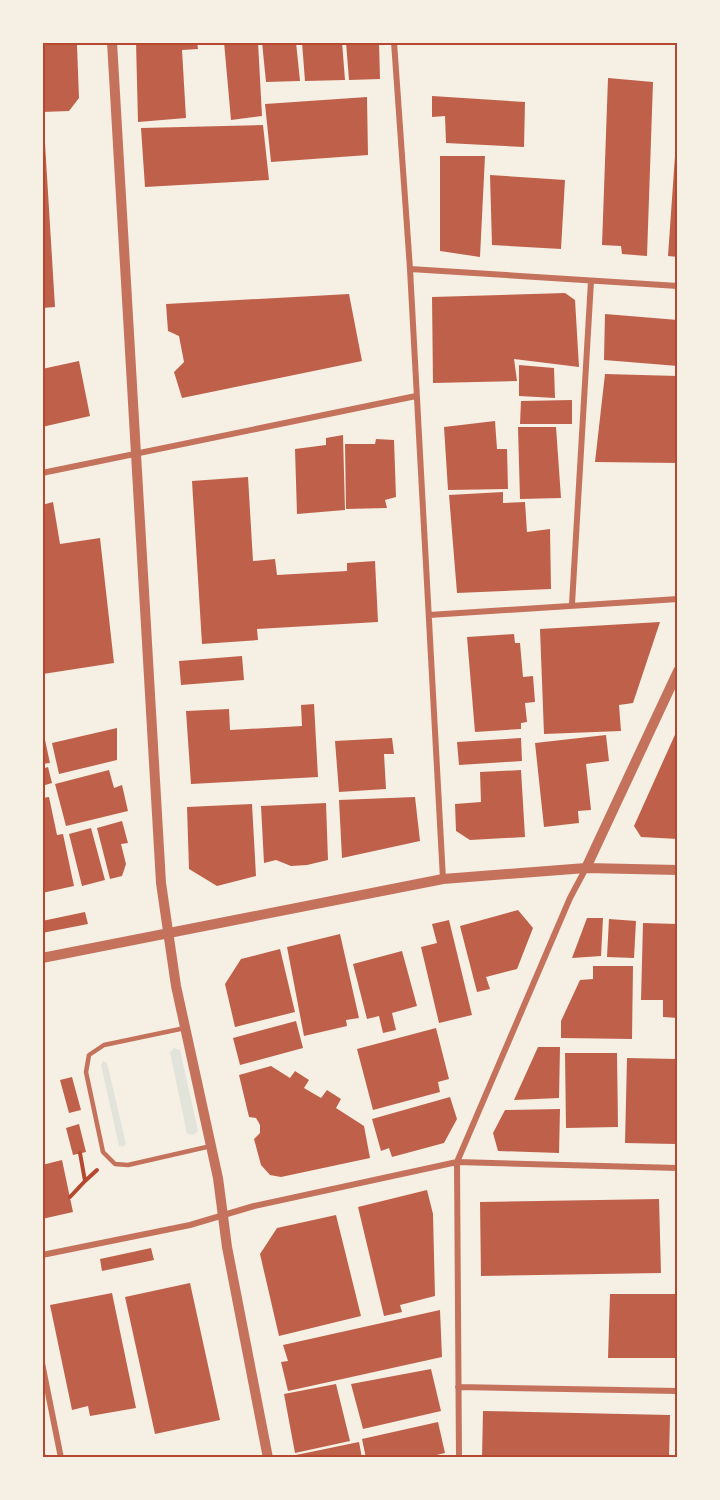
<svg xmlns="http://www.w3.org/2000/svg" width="720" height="1500" font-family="'DejaVu Sans',sans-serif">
	<rect width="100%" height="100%" fill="#f6efe4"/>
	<path fill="#e2e4dc" d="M174,1048L180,1050L198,1131L194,1135L187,1134L170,1052Z
		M103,1061L107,1063L126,1144L123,1147L119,1146L101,1065Z"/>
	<path fill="#bf614a" d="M42,42H75L77,45L79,98L69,111L42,112Z
		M136,42H197L198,49L182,50L186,118L138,122Z
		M224,42H258L262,116L231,120Z
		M262,42H296L300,81L266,82Z
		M302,42H342L345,80L305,81Z
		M346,42H379L380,79L349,80Z
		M608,78L653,82L647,256L622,254L621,246L602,245Z
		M432,96L525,102L524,147L446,143L445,116L432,117Z
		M367,97L368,155L271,162L265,104Z
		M263,125L269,180L145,187L141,128Z
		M42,127H44L55,307L42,308Z
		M676,141H678V257L668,256Z
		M440,156H485L480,257L440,251Z
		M490,175L565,180L561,249L492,245Z
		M565,293L575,300L579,367L514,359L517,381L433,383L432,297Z
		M349,294L362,361L182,398L174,372L184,362L179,336L168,331L166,304Z
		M605,314L678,320V366L604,360Z
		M79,361L90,416L42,427V369Z
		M519,365L554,368L555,398L519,396Z
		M605,374L678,376V463L595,462Z
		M572,400V424H520L521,401Z
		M495,421L497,449H507L508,489L448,490L444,427Z
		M518,427H556L561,498L520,499Z
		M343,435L345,510L297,514L295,449L326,445V438Z
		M376,439L394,440L396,497L385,500L387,508L346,509L345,444H375Z
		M248,477L253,561L275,559L277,575L347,571V563L375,561L378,622L257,629L258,640L202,644L192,481Z
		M503,492V503L525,502L527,532L550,529L551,589L457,593L449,495Z
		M53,502L60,544L100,538L114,663L43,674L42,505Z
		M660,622L633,703L619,705L621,731L544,734L540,629Z
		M514,634L515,643H520L523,677L533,676L535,702L525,703L527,722L521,723V729L475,732L467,637Z
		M242,656L244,680L181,685L179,661Z
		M314,704L318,777L191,784L186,711L229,709L230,730L302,726L301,705Z
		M42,726L50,763L42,764Z
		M117,728V760L59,774L52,743Z
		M678,728V839L641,837L634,826Z
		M606,735L609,761L586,764L591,810L578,811L579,823L544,827L535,743Z
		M392,738L394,754H384L386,789L339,792L335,741Z
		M521,738L522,761L459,765L457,742Z
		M48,767L52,783L42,786V769Z
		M109,770L114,788L122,785L128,811L66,826L55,784Z
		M521,770L525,837L470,840L456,831L455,804L481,802L480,772Z
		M49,797L57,835L63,834L74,886L42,893V798Z
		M415,797L420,841L342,858L339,800Z
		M326,803L328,860L307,865L291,866L276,860L264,863L261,806Z
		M252,804L256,876L217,886L189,869L187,807Z
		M122,821L128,843L121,844L126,864L122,876L110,879L97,828Z
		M91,828L105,880L82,886L69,834Z
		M518,910L533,928L517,969L486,977L490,989L477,992L460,926Z
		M85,912L88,924L42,933V921Z
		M587,918H603L601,956L572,958Z
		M609,919L636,921L634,958L607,957Z
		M449,920L472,1015L439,1023L421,947L437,943L432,924Z
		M643,923L678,924V1018L663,1017V1000H641Z
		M340,934L359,1018L346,1020L347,1026L304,1036L287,947Z
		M280,949L295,1012L235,1027L225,984L241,959Z
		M402,951L417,1006L392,1013L396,1030L383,1033L379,1016L367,1019L353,964Z
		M593,966H633L632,1039L561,1038V1021L580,980L593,979Z
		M296,1021L303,1048L240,1065L233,1038Z
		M436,1028L449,1079L438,1082L440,1092L373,1110L357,1049Z
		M538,1047H560L559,1098L514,1100Z
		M565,1053H617L618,1127L566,1128Z
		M627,1058L677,1059L676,1144L625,1143Z
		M271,1066L290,1078L295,1071L309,1080L304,1088L321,1098L327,1090L341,1099L336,1108L364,1126L370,1158L281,1177L270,1175L261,1165L254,1139L260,1133V1125L256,1118L249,1117L239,1075Z
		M72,1077L81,1110L69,1113L60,1080Z
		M450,1097L457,1119L444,1143L392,1157L389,1148L381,1151L372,1119Z
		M560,1109L559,1153L498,1151L493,1133L505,1110Z
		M79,1124L86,1152L73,1155L66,1128Z
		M62,1160L73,1212L42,1219V1165Z
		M427,1190L433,1214L435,1296L400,1305L402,1312L384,1316L358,1207Z
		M659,1199L661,1273L481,1276L480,1202Z
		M336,1215L361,1316L279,1336L260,1254L277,1228Z
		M151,1248L154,1260L102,1271L100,1259Z
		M190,1283L220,1420L155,1434L125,1297Z
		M112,1293L136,1408L90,1416L88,1406L72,1410L50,1305Z
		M610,1294H678V1358H608Z
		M440,1310L442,1357L288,1391L281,1362L288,1361L283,1345Z
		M431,1369L441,1411L363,1429L351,1384Z
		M336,1384L350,1441L295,1453L284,1394Z
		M483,1411L670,1415L669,1458H482Z
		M438,1422L445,1453L424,1458H366L362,1439Z
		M359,1442L362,1458H296V1455Z
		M42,1443H43L46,1458H42Z"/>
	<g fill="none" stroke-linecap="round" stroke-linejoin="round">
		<path stroke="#b5482f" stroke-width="4" d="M80,1153L85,1181L97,1170
			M70,1197L85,1181"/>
		<path stroke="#c5725c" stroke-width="4.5" d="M185,1028L104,1045L89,1055L86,1072L103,1152L115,1164L128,1165L211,1146"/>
		<path stroke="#c5725c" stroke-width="6" d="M394,42L410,269L443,879
			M410,269L678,286
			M42,473L416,396
			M572,604L591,281
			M429,615L678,599
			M42,1255L190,1225L254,1206L457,1162L678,1168
			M42,1363L61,1458
			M458,1387L678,1391
			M459,1458L457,1162L570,898L586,868"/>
		<path stroke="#c5725c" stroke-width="10" d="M112,42L161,883L176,986L218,1178L227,1247L268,1458
			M586,868L678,671
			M42,958L443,879L586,868L678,870"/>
	</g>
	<rect width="720" height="1500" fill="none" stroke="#f6efe4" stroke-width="87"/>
	<rect x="44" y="44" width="632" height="1412" fill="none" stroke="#b5482f" stroke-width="2"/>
</svg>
